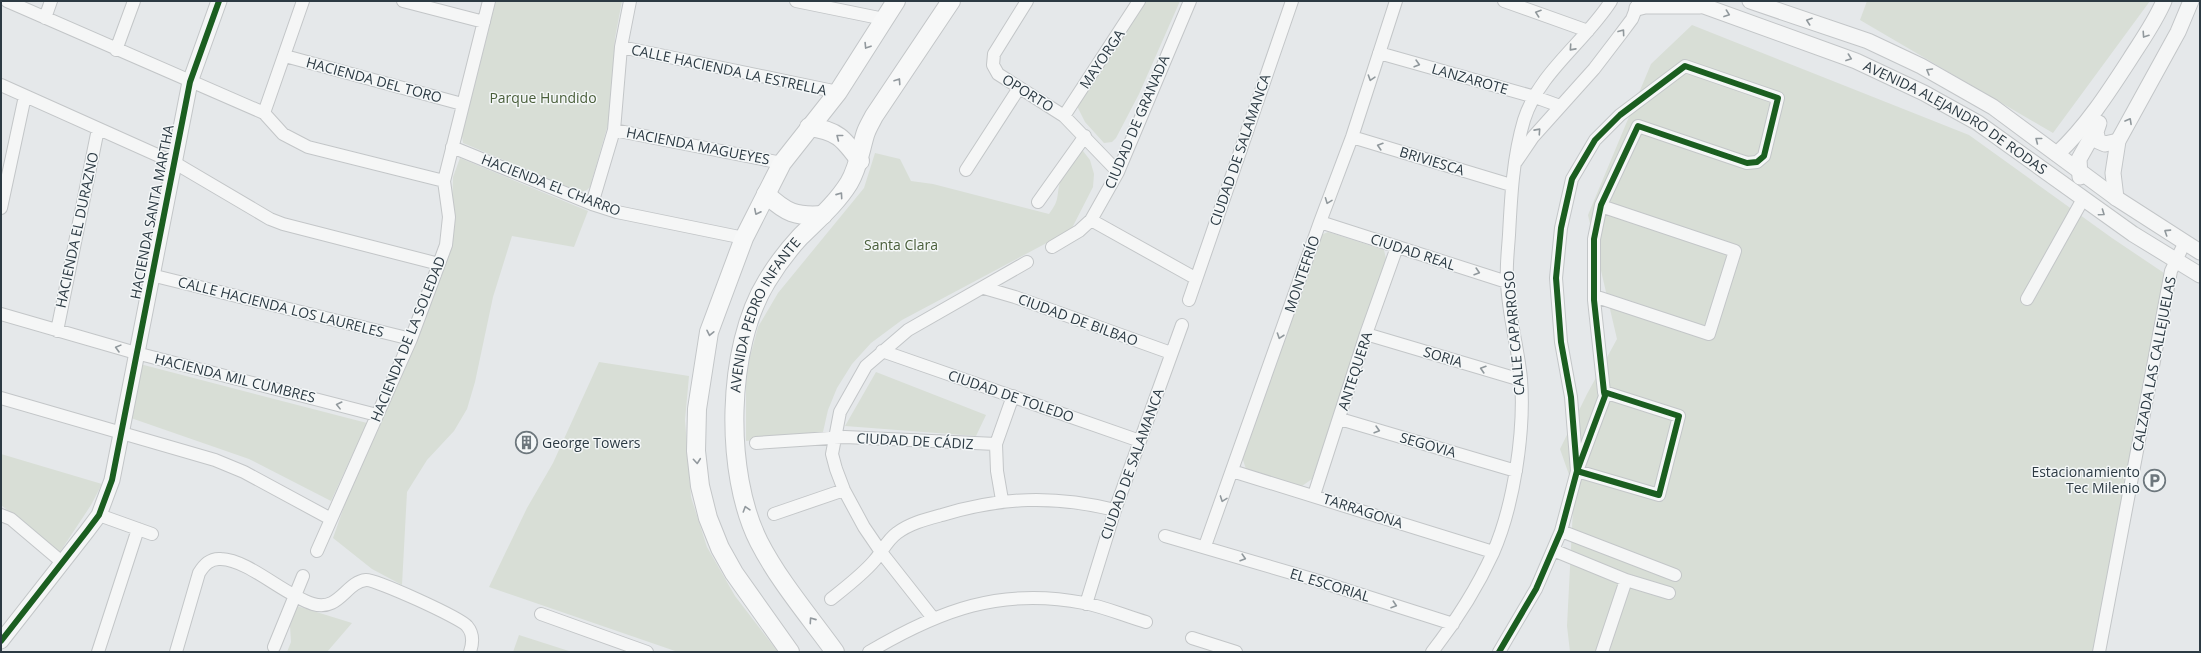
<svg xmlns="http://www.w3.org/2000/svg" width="2201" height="653" font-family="'Open Sans',sans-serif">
	<rect width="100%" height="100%" fill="#e5e8ea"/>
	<path fill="#d8ded6" d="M496,1H622L615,38L611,114L590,187L587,190L580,192L463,143L462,136Z
		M1143,1H1180L1139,94L1116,138L1112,142L1104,143L1085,122L1077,106Z
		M1867,1H2150L2053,133L1860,20Z
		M1692,25L1969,135L2112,238L2164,273L2099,652H1570L1567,626L1574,489L1560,449L1587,394L1617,339L1588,215L1651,64Z
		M1083,151L1090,160L1094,174L1093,187L1071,230L902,320L871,343L852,364L837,388L828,410L823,432L746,441V372L758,327L778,293L864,188L875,153L900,159L911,181L933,184L1049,214C1060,199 1056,198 1060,182C1062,171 1071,161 1077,152Z
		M460,158L588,211L574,247L512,236L493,297L475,382L467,409L454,431L427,460L407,492L402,585L372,569L333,538L346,501L409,360L451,243L453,177Z
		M1328,232L1384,250L1386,259L1312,479L1302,486L1246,469L1242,457L1321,235Z
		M599,362L689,376L685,420L691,497L707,547L735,596L778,652H678L489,587L527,508L553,463Z
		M140,364L367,423L331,501L249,459L128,417Z
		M876,372L986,415L976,436L845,426Z
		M1,454L102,484L91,505L60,552L1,505Z
		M297,606L352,623L327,652H287L291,642L290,626Z
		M519,635L572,652H513Z"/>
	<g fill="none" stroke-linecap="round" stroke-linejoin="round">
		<defs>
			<path id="minor" d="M7,1L264,113
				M403,1L484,22
				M796,1L884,19
				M1027,1L994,54L993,65L998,74L1064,116L1118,172
				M1504,1L1588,31
				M45,18L51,1
				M621,47L838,92
				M116,50L134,1
				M1379,53L1535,97L1560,106
				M285,56L462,104
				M1,85L175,163L270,219L283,224L439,264
				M264,113L283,134L308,147L444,181
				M264,113L303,1
				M1064,116L1139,1
				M614,130L782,163
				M1352,137L1511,185
				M452,147L592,204L617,212L744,238
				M1516,162L1533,137L1594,69L1620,35L1632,19L1639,1
				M966,170L1019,88
				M1038,202L1085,136
				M592,204L614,130L621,47L630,1
				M1,208L25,96
				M1091,220L1195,278
				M1320,222L1507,282
				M1052,247L1079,231L1091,220L1118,172L1190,1
				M151,275L411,339
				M984,288L1015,297L1171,353
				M1594,296L1709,334L1735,251L1601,206
				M2027,299L2083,199
				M1189,300L1292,1
				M1,314L136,353L377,415
				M57,331L98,129
				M1366,334L1521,380
				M882,351L1140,441
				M1,398L215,460L244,472L331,519
				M1340,419L1516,471
				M756,443L845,437L996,444
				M1232,471L1493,552
				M1314,495L1366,334L1397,247
				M1002,500L997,471L996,444L1013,396
				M774,514L844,490
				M1,515L11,519L63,563
				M99,515L152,534
				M1561,531L1675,575
				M1165,536L1312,579L1453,624
				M1205,546L1320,222L1352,137L1396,1
				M1553,550L1626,580
				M317,551L411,339L446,245L449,217L444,181L489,1
				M831,599C846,587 862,575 874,561C882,552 887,540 897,533C910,523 927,519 942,515C1001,497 1054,495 1115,510
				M1086,604L1115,510L1182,325
				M541,614L647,652
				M933,618L881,552L864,527L844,490L836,469L832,454L840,412L866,366L908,330L1027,262
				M1192,638L1236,652
				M274,647L303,576
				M98,652L138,529
				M176,652L199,573C204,565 210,558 221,559C249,560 284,595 313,604C339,612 346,582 366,580C375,579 461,618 467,626C474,634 473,643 470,652
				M869,652C940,610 1001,587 1084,603C1105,607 1125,616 1146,622
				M1432,652C1456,621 1477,588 1493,553C1514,505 1525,431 1521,379C1518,347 1508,314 1507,281C1506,266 1508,250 1509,235C1511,196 1513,157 1524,120C1539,72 1585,42 1611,1
				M1499,652L1536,589L1561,531L1577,471L1605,396L1604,392L1594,300V239L1601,205L1638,126L1747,163L1757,162L1764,156L1778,98L1685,66L1620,115L1595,140L1572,179L1561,228L1556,278L1561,342L1571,397L1577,471L1659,495L1679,416L1604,392
				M1602,652L1626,580L1669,593
				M2099,652L2171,271L2184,244"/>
			<g id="tertiary">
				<path id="s1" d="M1690,1L1856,61L1924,93L1978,123L2133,234L2200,275"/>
				<path d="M1750,1L1868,41L1921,66L1993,107L2116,198L2200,252"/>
				<path d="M1637,8L1645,6H1700"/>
				<path d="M2099,123L2096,132L2098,141L2105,144L2118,141"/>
				<path d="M2057,154C2086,127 2108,93 2130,59C2142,40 2155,22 2164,1"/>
				<path d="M2080,177L2079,159L2097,127"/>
				<path d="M2116,198L2113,173L2118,141L2178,32L2191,1"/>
				<path d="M1,641L87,531L99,515L112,480L190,82L219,1"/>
			</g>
			<g id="secondary">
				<path d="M809,127C837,130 844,139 860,161"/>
				<path d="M766,194C786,213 796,217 823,215"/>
				<path d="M790,652L734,573L720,548L708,518L700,486L696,451L697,409L709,332L744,238L782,163L838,92L896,1"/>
				<path id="s2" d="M835,652C809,616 779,581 759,542C724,473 726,347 767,281C776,266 788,250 800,237C817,220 836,204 849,183C858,168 860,152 865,135C867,128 871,122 874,116L951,1"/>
			</g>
		</defs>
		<use href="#minor" stroke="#c3c6c8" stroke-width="14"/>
		<use href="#tertiary" stroke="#c3c6c8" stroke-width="17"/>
		<use href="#secondary" stroke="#c3c6c8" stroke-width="20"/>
		<use href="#minor" stroke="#f5f6f6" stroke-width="12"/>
		<use href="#tertiary" stroke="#f5f6f6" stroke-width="15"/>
		<use href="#secondary" stroke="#f7f8f8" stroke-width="18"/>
		<defs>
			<path id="cycleway" d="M1,641L87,531L99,515L112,480L190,82L219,1
				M1499,652L1536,589L1561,531L1577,471L1605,396L1604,392L1594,300V239L1601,205L1638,126L1747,163L1757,162L1764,156L1778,98L1685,66L1620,115L1595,140L1572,179L1561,228L1556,278L1561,342L1571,397L1577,471L1659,495L1679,416L1604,392"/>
		</defs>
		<use href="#cycleway" stroke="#f4f7f8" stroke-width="8"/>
		<use href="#cycleway" stroke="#1b5e20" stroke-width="6"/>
	</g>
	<defs><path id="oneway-chevron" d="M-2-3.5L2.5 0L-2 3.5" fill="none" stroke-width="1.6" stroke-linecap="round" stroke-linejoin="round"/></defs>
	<g stroke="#90989c">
		<use href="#oneway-chevron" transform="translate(1538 13) rotate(-161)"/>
		<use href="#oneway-chevron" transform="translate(1727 14) rotate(20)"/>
		<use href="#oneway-chevron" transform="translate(1809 21) rotate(-161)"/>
		<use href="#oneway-chevron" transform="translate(1622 32) rotate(-54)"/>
		<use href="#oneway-chevron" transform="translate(2145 35) rotate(124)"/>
		<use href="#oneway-chevron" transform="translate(1572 48) rotate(132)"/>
		<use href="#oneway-chevron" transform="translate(1849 58) rotate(20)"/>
		<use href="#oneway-chevron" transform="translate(1417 64) rotate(16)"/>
		<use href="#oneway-chevron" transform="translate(1929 71) rotate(-150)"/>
		<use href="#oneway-chevron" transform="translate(1371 78) rotate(108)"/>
		<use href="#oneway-chevron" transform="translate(2129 121) rotate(-61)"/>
		<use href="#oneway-chevron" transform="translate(1538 131) rotate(-48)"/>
		<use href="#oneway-chevron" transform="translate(2038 140) rotate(-142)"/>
		<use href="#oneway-chevron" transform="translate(1380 146) rotate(-163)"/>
		<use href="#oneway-chevron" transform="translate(1328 201) rotate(111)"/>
		<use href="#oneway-chevron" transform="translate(2102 213) rotate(35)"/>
		<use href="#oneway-chevron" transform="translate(2167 232) rotate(-147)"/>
		<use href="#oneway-chevron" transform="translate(1477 272) rotate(17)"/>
		<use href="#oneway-chevron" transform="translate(1280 336) rotate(109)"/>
		<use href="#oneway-chevron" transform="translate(118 348) rotate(-165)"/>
		<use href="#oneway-chevron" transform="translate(1483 369) rotate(-163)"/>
		<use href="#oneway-chevron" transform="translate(339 405) rotate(-166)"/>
		<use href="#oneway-chevron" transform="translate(1377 430) rotate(16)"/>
		<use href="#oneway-chevron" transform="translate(1223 499) rotate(110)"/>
		<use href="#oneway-chevron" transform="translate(1243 558) rotate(17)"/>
		<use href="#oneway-chevron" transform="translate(1394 605) rotate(18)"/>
	</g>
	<g stroke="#92999e">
		<use href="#oneway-chevron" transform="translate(867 46) rotate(122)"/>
		<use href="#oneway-chevron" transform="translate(898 81) rotate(-56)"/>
		<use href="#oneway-chevron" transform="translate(839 137) rotate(-142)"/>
		<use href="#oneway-chevron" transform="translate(840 195) rotate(-55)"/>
		<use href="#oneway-chevron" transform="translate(757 212) rotate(116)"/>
		<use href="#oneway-chevron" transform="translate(710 333) rotate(102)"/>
		<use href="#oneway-chevron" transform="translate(697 461) rotate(85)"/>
		<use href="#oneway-chevron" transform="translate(746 509) rotate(-107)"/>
		<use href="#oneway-chevron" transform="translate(812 620) rotate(-125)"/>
	</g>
	<defs>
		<symbol id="building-ring" viewBox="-11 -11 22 22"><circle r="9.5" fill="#f4f7f8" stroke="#6d777d" stroke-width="1.5"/><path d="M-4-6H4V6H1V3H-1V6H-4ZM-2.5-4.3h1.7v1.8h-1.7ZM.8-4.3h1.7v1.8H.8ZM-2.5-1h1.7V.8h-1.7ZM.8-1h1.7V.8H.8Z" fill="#6d777d"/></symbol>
		<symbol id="parking-ring" viewBox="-11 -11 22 22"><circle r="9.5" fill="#f4f7f8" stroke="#6d777d" stroke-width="1.5"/><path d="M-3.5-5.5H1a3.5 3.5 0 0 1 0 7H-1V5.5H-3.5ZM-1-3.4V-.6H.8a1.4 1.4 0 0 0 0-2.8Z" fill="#6d777d"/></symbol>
	</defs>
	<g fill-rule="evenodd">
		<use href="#building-ring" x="514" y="430" width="25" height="25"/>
		<use href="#parking-ring" x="2142" y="468" width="25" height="25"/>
	</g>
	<g text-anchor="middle" stroke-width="3" stroke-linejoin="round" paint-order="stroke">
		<g font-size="14" fill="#2c3a43" stroke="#f4f7f8">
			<text transform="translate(1102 59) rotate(-56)" y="5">MAYORGA</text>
			<text transform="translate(729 70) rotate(12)" y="5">CALLE HACIENDA LA ESTRELLA</text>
			<text transform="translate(1470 79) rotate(16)" y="5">LANZAROTE</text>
			<text transform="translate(374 80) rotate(15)" y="5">HACIENDA DEL TORO</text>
			<text transform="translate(1028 93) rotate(32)" y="5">OPORTO</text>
			<text dy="5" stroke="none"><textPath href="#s1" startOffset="291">AVENIDA ALEJANDRO DE RODAS</textPath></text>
			<text transform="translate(1137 122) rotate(-67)" y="5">CIUDAD DE GRANADA</text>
			<text transform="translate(698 146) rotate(11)" y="5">HACIENDA MAGUEYES</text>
			<text transform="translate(1240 150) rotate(-71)" y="5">CIUDAD DE SALAMANCA</text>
			<text transform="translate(1432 161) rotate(17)" y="5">BRIVIESCA</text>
			<text transform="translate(551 185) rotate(21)" y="5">HACIENDA EL CHARRO</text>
			<text transform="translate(152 212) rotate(-79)" y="5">HACIENDA SANTA MARTHA</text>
			<text transform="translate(77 230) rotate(-78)" y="5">HACIENDA EL DURAZNO</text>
			<text transform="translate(1413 252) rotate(18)" y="5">CIUDAD REAL</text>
			<text transform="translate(1302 274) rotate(-71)" y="5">MONTEFRÍO</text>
			<text transform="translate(281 307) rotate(14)" y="5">CALLE HACIENDA LOS LAURELES</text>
			<text dy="5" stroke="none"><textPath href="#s2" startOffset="371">AVENIDA PEDRO INFANTE</textPath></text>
			<text transform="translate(1078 320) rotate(20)" y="5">CIUDAD DE BILBAO</text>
			<text transform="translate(1514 333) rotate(-95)" y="5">CALLE CAPARROSO</text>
			<text transform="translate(408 339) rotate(-68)" y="5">HACIENDA DE LA SOLEDAD</text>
			<text transform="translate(1443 357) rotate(17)" y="5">SORIA</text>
			<text transform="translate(2154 364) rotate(-79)" y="5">CALZADA LAS CALLEJUELAS</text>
			<text transform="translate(1355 371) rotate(-72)" y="5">ANTEQUERA</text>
			<text transform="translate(235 378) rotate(14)" y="5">HACIENDA MIL CUMBRES</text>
			<text transform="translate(1011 396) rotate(19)" y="5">CIUDAD DE TOLEDO</text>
			<text transform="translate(915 441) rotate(3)" y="5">CIUDAD DE CÁDIZ</text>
			<text transform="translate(1428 445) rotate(16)" y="5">SEGOVIA</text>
			<text transform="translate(1132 464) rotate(-70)" y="5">CIUDAD DE SALAMANCA</text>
			<text transform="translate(1363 511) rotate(18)" y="5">TARRAGONA</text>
			<text transform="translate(1330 585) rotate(17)" y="5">EL ESCORIAL</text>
		</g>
		<g font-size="14" fill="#495e3a" stroke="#f4f7f8">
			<text x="543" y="103">Parque Hundido</text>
			<text x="901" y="250">Santa Clara</text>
		</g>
		<g font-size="14" fill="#2c3a43" stroke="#f4f7f8" text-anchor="start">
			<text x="542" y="448">George Towers</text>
			<text x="2140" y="477" text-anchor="end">Estacionamiento<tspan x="2140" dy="16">Tec Milenio</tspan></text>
		</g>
	</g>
	<rect width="2201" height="653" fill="none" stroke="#2c3a43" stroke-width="4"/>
</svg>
